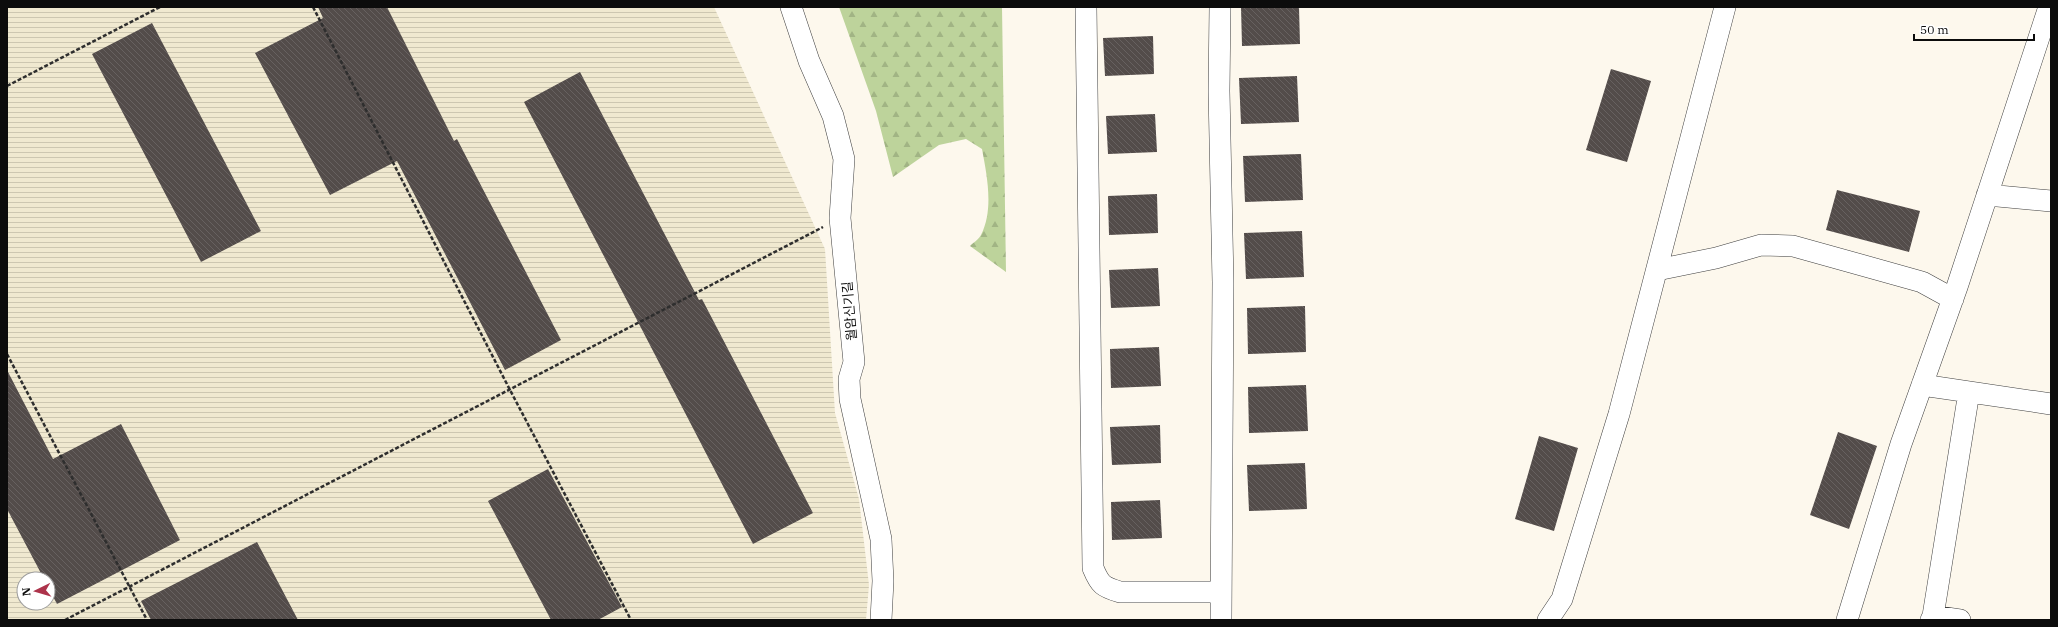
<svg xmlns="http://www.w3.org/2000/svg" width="2058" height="627" font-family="'IBM Plex Serif','Noto Sans KR',serif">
	<defs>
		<pattern id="farmland-rules" width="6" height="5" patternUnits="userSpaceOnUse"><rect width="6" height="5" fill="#f0e9d0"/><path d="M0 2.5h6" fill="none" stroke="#cdc7b1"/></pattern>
		<pattern id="forest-firs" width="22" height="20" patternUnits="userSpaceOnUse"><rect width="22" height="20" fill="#bdd39b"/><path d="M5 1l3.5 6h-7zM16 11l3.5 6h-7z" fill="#a1b484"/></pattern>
		<pattern id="building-back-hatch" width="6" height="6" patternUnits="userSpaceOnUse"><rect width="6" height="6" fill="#534c4a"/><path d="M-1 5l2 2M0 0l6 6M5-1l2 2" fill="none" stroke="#676160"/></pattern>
	</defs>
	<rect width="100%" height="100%" fill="#fdf8ed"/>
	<path fill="url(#farmland-rules)" fill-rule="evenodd" d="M7,7H714L825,249L835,413L859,499L869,585L866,620H7ZM24,579H48V603H24Z"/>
	<path fill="url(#forest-firs)" d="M839,7H1002L1006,272L970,246C973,243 979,239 981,235C994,209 987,176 982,149L966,139L939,145L893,177L876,111Z"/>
	<path fill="url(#building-back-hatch)" d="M318,7H387L454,141L457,139L561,340L505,370L397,161L330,195L255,53L323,18Z
		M1241,7H1299L1300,44L1242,46Z
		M152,23L261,231L201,262L92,54Z
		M1153,36L1154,74L1105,76L1103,38Z
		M1611,69L1651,81L1627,162L1586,150Z
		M580,72L699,300L702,299L813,513L753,544L524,102Z
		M1297,76L1299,122L1241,124L1239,78Z
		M1155,114L1157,152L1108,154L1106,116Z
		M1301,154L1303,200L1245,202L1243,156Z
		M1837,190L1920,211L1909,252L1826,230Z
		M1157,194L1158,233L1109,235L1108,196Z
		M1302,231L1304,277L1246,279L1244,233Z
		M1158,268L1160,306L1111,308L1109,270Z
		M1305,306L1306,352L1248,354L1247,308Z
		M1159,347L1161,386L1111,388L1110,349Z
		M7,370L53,459L121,424L180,540L57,604L48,587V579H44L7,509Z
		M1306,385L1308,431L1249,433L1248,387Z
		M1160,425L1161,463L1112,465L1110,427Z
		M1838,432L1877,446L1849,529L1810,515Z
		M1539,436L1578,448L1554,531L1515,519Z
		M1305,463L1307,509L1249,511L1247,465Z
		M548,469L622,607L598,620H551L488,501Z
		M1160,500L1162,538L1112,540L1111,502Z
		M257,542L298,620H151L141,601Z"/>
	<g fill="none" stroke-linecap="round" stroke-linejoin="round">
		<defs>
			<path id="minor" d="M791,7L809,61L833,116L844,159L840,218L854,362L849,379L850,399L881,539L883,581L881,620
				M1086,7L1093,568C1100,585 1103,587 1120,592H1221
				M1220,7L1219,91L1223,282L1221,620
				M1987,195L2051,201
				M1657,270L1716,258L1761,245L1793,246L1922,282L1953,299
				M1922,385L2051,404
				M1933,616L1969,392
				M1548,620L1562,599L1619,414L1725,7
				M1847,620L1901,444L1957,287L2049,7
				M1931,620L1933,616L1960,620"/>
		</defs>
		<use href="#minor" stroke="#3f3f3f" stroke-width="22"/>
		<path stroke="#2e2e2e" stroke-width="2.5" stroke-dasharray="4 2" stroke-linecap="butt" d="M313,7L510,390L631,620
			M7,86L160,7
			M7,354L147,620
			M65,620L823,227"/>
		<use href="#minor" stroke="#fff" stroke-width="21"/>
	</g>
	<g text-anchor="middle" stroke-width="4" stroke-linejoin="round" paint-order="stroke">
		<g font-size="13" fill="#0c0c0c" stroke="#fff">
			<text transform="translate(849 311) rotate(-95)" y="5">월암신기길</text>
		</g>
	</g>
	<rect width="2058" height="627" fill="none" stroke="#0c0c0c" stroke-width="16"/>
	<g transform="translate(36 591) rotate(265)"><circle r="19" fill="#ffffff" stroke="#9e9e9e"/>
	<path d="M0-3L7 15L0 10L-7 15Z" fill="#ad334b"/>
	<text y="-6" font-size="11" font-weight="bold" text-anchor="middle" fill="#0c0c0c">N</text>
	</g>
	<path d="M1914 34v6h120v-6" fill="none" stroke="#0c0c0c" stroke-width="2"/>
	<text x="1920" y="34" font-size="12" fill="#0c0c0c" stroke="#ffffff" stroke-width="3" paint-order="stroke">50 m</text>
</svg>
